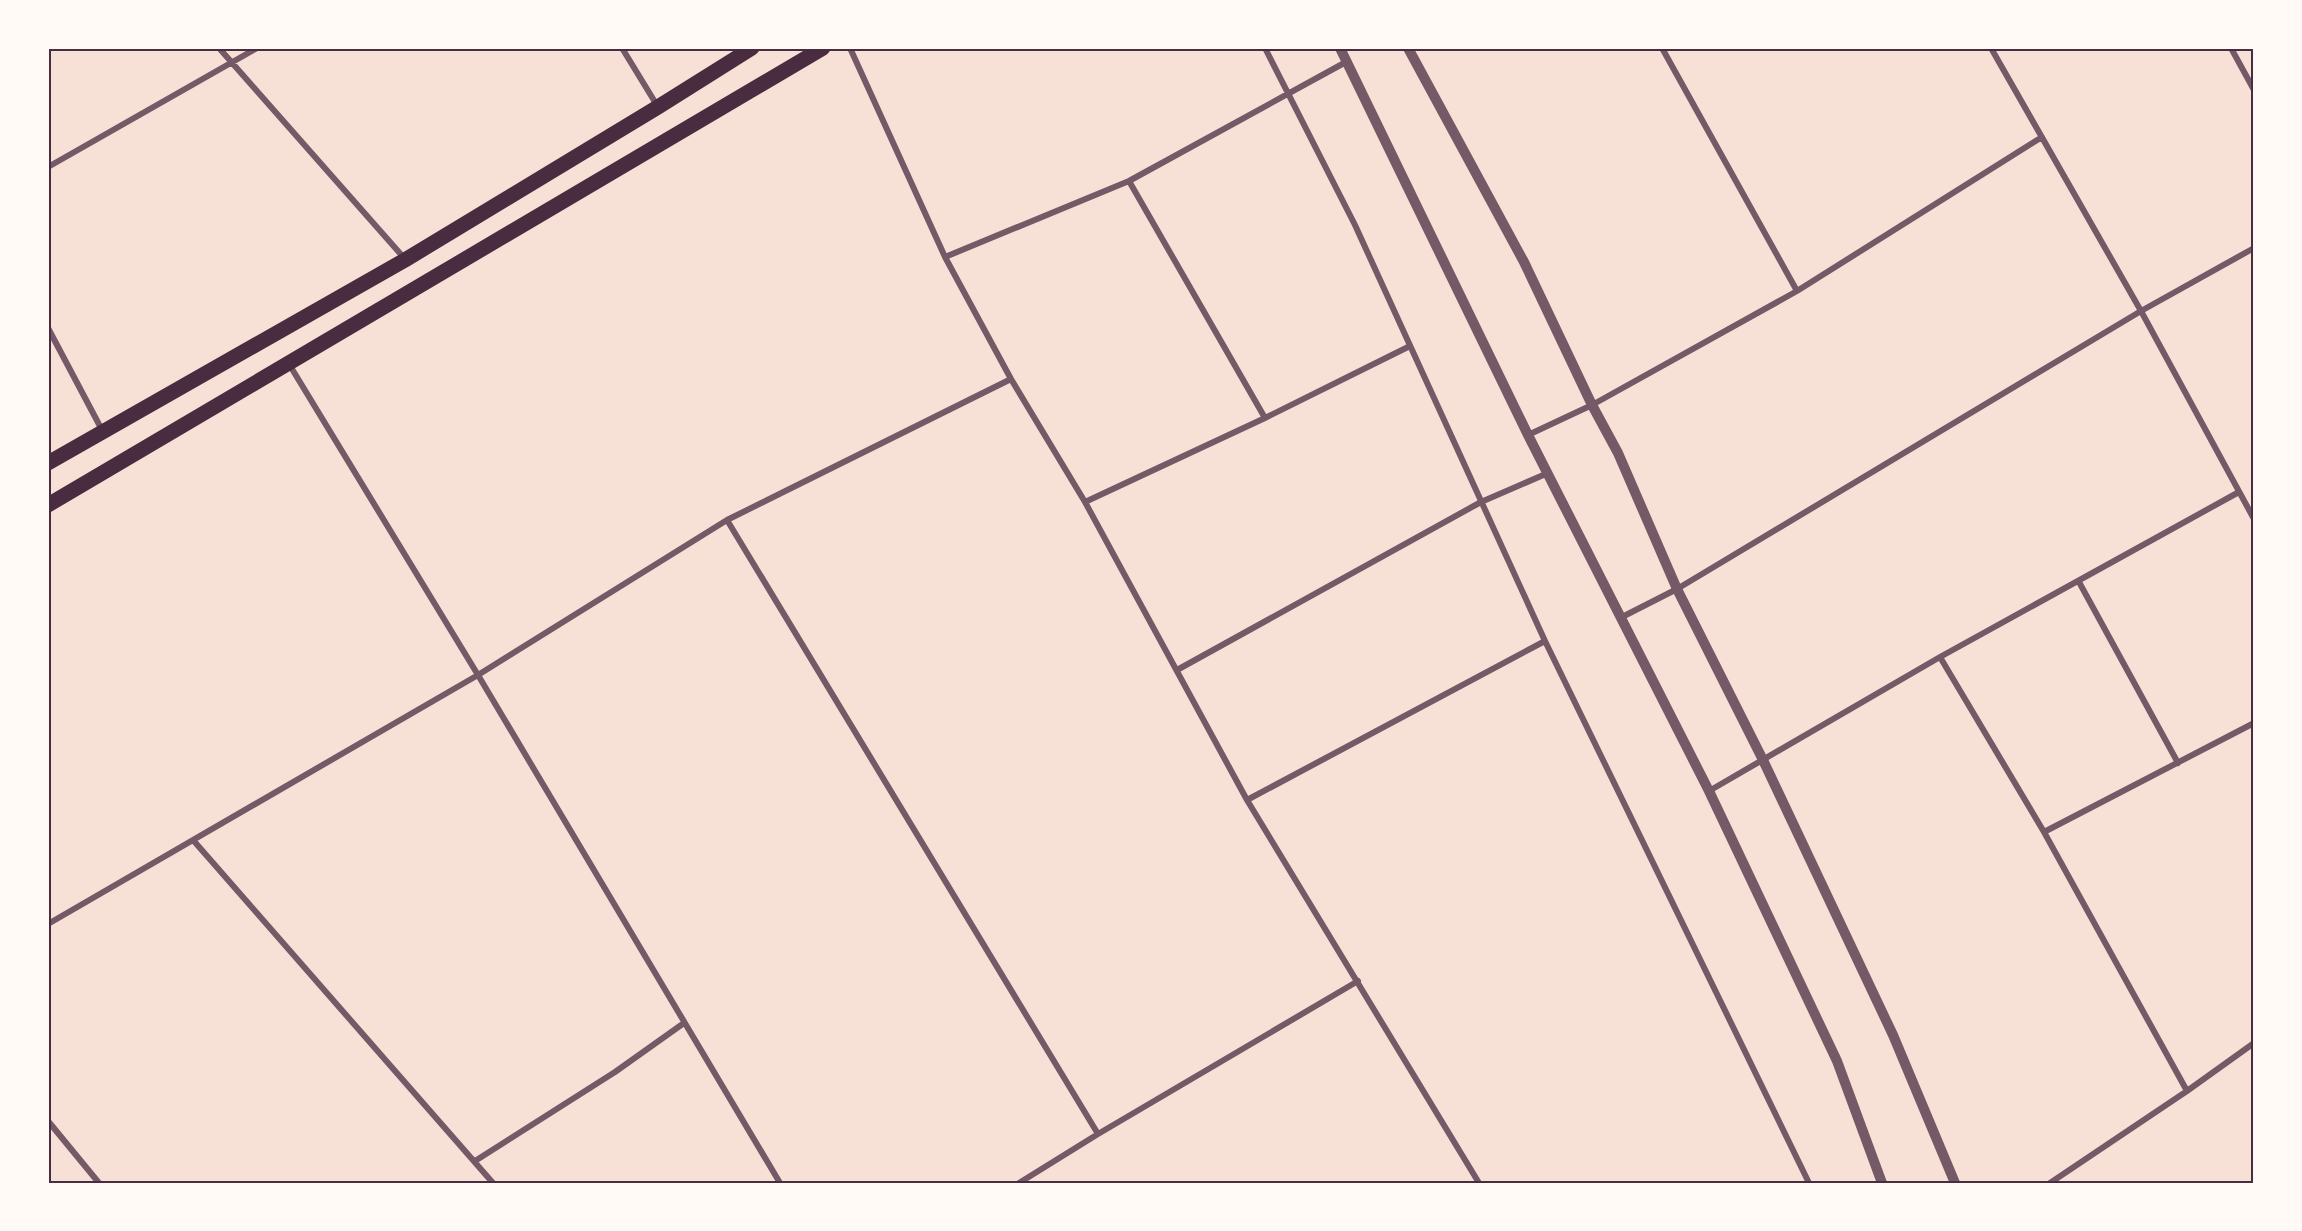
<svg xmlns="http://www.w3.org/2000/svg" width="2302" height="1231" font-family="'Roboto Condensed',sans-serif">
	<rect width="100%" height="100%" fill="#f7e1d7"/>
	<g fill="none" stroke-linecap="round" stroke-linejoin="round">
		<path stroke="#755966" stroke-width="6" d="M219,48L405,259
			M622,48L658,107
			M850,48L945,257L1011,379L1085,502L1247,800L1479,1183
			M1265,48L1355,225L1545,641L1809,1183
			M1662,48L1797,291
			M1991,48L2141,311L2254,519
			M2231,48L2254,90
			M48,167L257,48
			M1129,181L1265,418
			M945,257L1129,181L1346,62
			M48,328L102,430
			M289,364L478,675L780,1183
			M1528,435L1592,405L1797,291L2042,137
			M1085,502L1265,418L1410,346
			M727,520L1098,1134
			M2079,582L2178,763
			M1622,617L1677,589L2141,311L2254,248
			M1940,657L2044,832L2187,1091
			M1177,670L1481,502L1548,473
			M1709,791L1940,657L2239,492
			M1247,800L1545,641
			M2044,832L2254,723
			M193,840L493,1183
			M48,924L478,675L727,520L1011,379
			M48,1121L99,1183
			M475,1161L615,1072L684,1023
			M1019,1183L1098,1134L1358,981
			M2050,1183L2187,1091L2254,1043"/>
		<path stroke="#755966" stroke-width="10" d="M1340,48L1528,435L1709,791L1837,1061L1882,1183
			M1408,48L1524,262L1592,405L1618,453L1677,589L1763,760L1893,1035L1955,1183"/>
		<path stroke="#4a2c40" stroke-width="15" d="M48,463L405,260L658,107L752,48
			M48,505L823,48"/>
	</g>
	<rect width="2302" height="1231" fill="none" stroke="#fffaf5" stroke-width="99"/>
	<rect x="50" y="50" width="2202" height="1132" fill="none" stroke="#4a2c40" stroke-width="2"/>
</svg>
